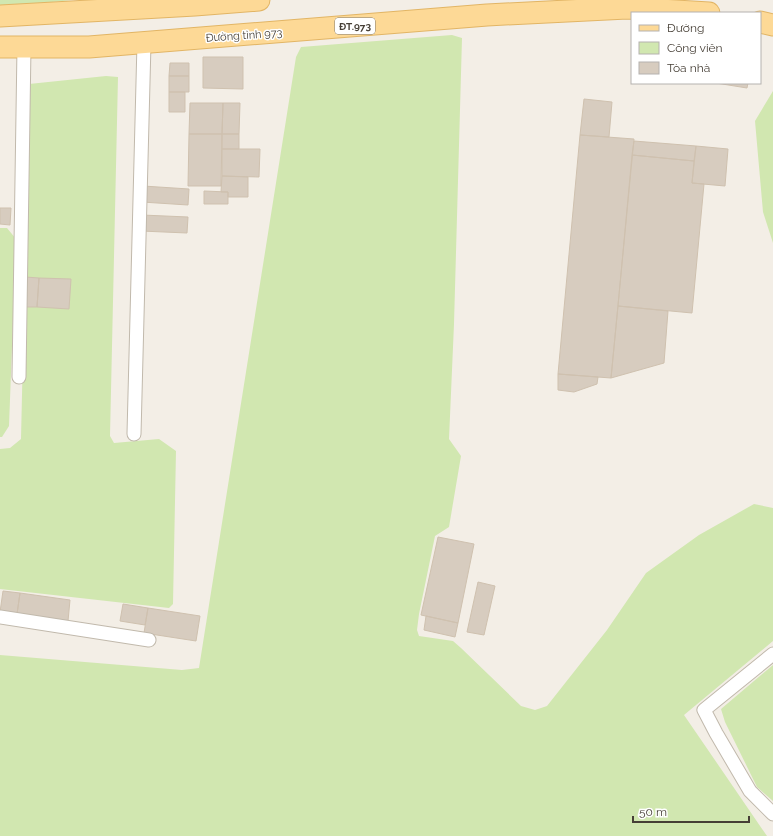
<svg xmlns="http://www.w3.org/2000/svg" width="773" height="836" font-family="Raleway,sans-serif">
	<rect width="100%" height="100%" fill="#f3eee6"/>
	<path fill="#d1e7b0" d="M0,0H72L33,4L0,6Z
		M452,35L462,38L454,324L449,439L461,456L449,527L435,536L419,614L417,630L419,636L453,641L461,648L521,706L535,710L547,706L607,630L646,573L699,535L754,504L773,508V641L684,715L767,836H0V655L182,670L199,668L296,57L301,47Z
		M106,76L118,77L110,436L114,443L159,439L176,451L173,604L169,608L0,589V449L10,448L21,439L29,84Z
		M773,91V243L763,212L755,121Z
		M0,228H7L16,239L9,426L2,437H0Z
		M773,665V801L757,787L725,722L721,709Z"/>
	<path fill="#d7ccbf" stroke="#cfc1af" d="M203,57H243V89L203,88Z
		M170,63H189V76H169Z
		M169,76H189V92H169Z
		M716,83H748L747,88Z
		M169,92H185V112H169Z
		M584,99L612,102L609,137L580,135Z
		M190,103H223L222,134H189Z
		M223,103H240L239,134H222Z
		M189,134H222L221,186H188Z
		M222,134H239V149H222Z
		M580,135L634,139L611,378L558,374Z
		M634,141L696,146L694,161L632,155Z
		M696,146L728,149L725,186L692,183Z
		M222,149H260L259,177L222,176Z
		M632,155L694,161L692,183L704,184L692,313L618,306Z
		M222,176L248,177V197H228V192H221Z
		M143,186L189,189L188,205L142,202Z
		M204,191L228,192V204H204Z
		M0,208H11L10,225L0,224Z
		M142,215L188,217L187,233L141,231Z
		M25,277L39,278L37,307H23Z
		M39,278L71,279L69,309L37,307Z
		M618,306L668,311L664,363L611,378Z
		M558,374L598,377L597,384L574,392L558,390Z
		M438,537L474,544L458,623L421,615Z
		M478,582L495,586L484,635L467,632Z
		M3,591L20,593L17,614L0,612Z
		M20,593L70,600L68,621L17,614Z
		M123,604L148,608L145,625L120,621Z
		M148,608L200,616L196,641L144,633Z
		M426,616L458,623L455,637L424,630Z"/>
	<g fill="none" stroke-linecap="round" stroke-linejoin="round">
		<defs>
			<path id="street" d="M19,377L24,47
				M134,434L144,43
				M0,617L149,640
				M773,654L704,710L716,733L750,791L773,814"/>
			<path id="primary" d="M0,16L195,5L259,0
				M760,22L773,25
				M0,47H89L487,15L627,8L709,13"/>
		</defs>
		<use href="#street" stroke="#c1b9ac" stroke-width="15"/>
		<use href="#primary" stroke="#e2b565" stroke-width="23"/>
		<use href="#street" stroke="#fff" stroke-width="13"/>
		<use href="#primary" stroke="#fdd996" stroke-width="21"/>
	</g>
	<g text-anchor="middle" stroke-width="3" stroke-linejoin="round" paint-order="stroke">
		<rect fill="#fff" stroke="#7e7972" stroke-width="1" x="335" y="18" width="40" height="16" rx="3"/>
		<g font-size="10" font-weight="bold" fill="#463f36">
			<text x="355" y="30">ĐT.973</text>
		</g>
		<g font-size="11" fill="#463f36" stroke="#fff">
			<text transform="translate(244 35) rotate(-4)" y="4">Đường tỉnh 973</text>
		</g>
	</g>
	<rect x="631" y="12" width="130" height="72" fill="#ffffff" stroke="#b5b2af"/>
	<rect x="639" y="25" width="20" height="6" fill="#fdd996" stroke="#b5b2af"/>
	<text x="667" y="32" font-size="12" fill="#463f36">Đường</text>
	<rect x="639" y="42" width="20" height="12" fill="#d1e7b0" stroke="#b5b2af"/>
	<text x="667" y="52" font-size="12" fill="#463f36">Công viên</text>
	<rect x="639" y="62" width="20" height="12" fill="#d7ccbf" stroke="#b5b2af"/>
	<text x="667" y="72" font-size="12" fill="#463f36">Tòa nhà</text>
	<path d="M633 816v6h116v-6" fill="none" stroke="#463f36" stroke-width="2"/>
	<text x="639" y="816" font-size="12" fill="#463f36" stroke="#ffffff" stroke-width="3" paint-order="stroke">50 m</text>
</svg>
